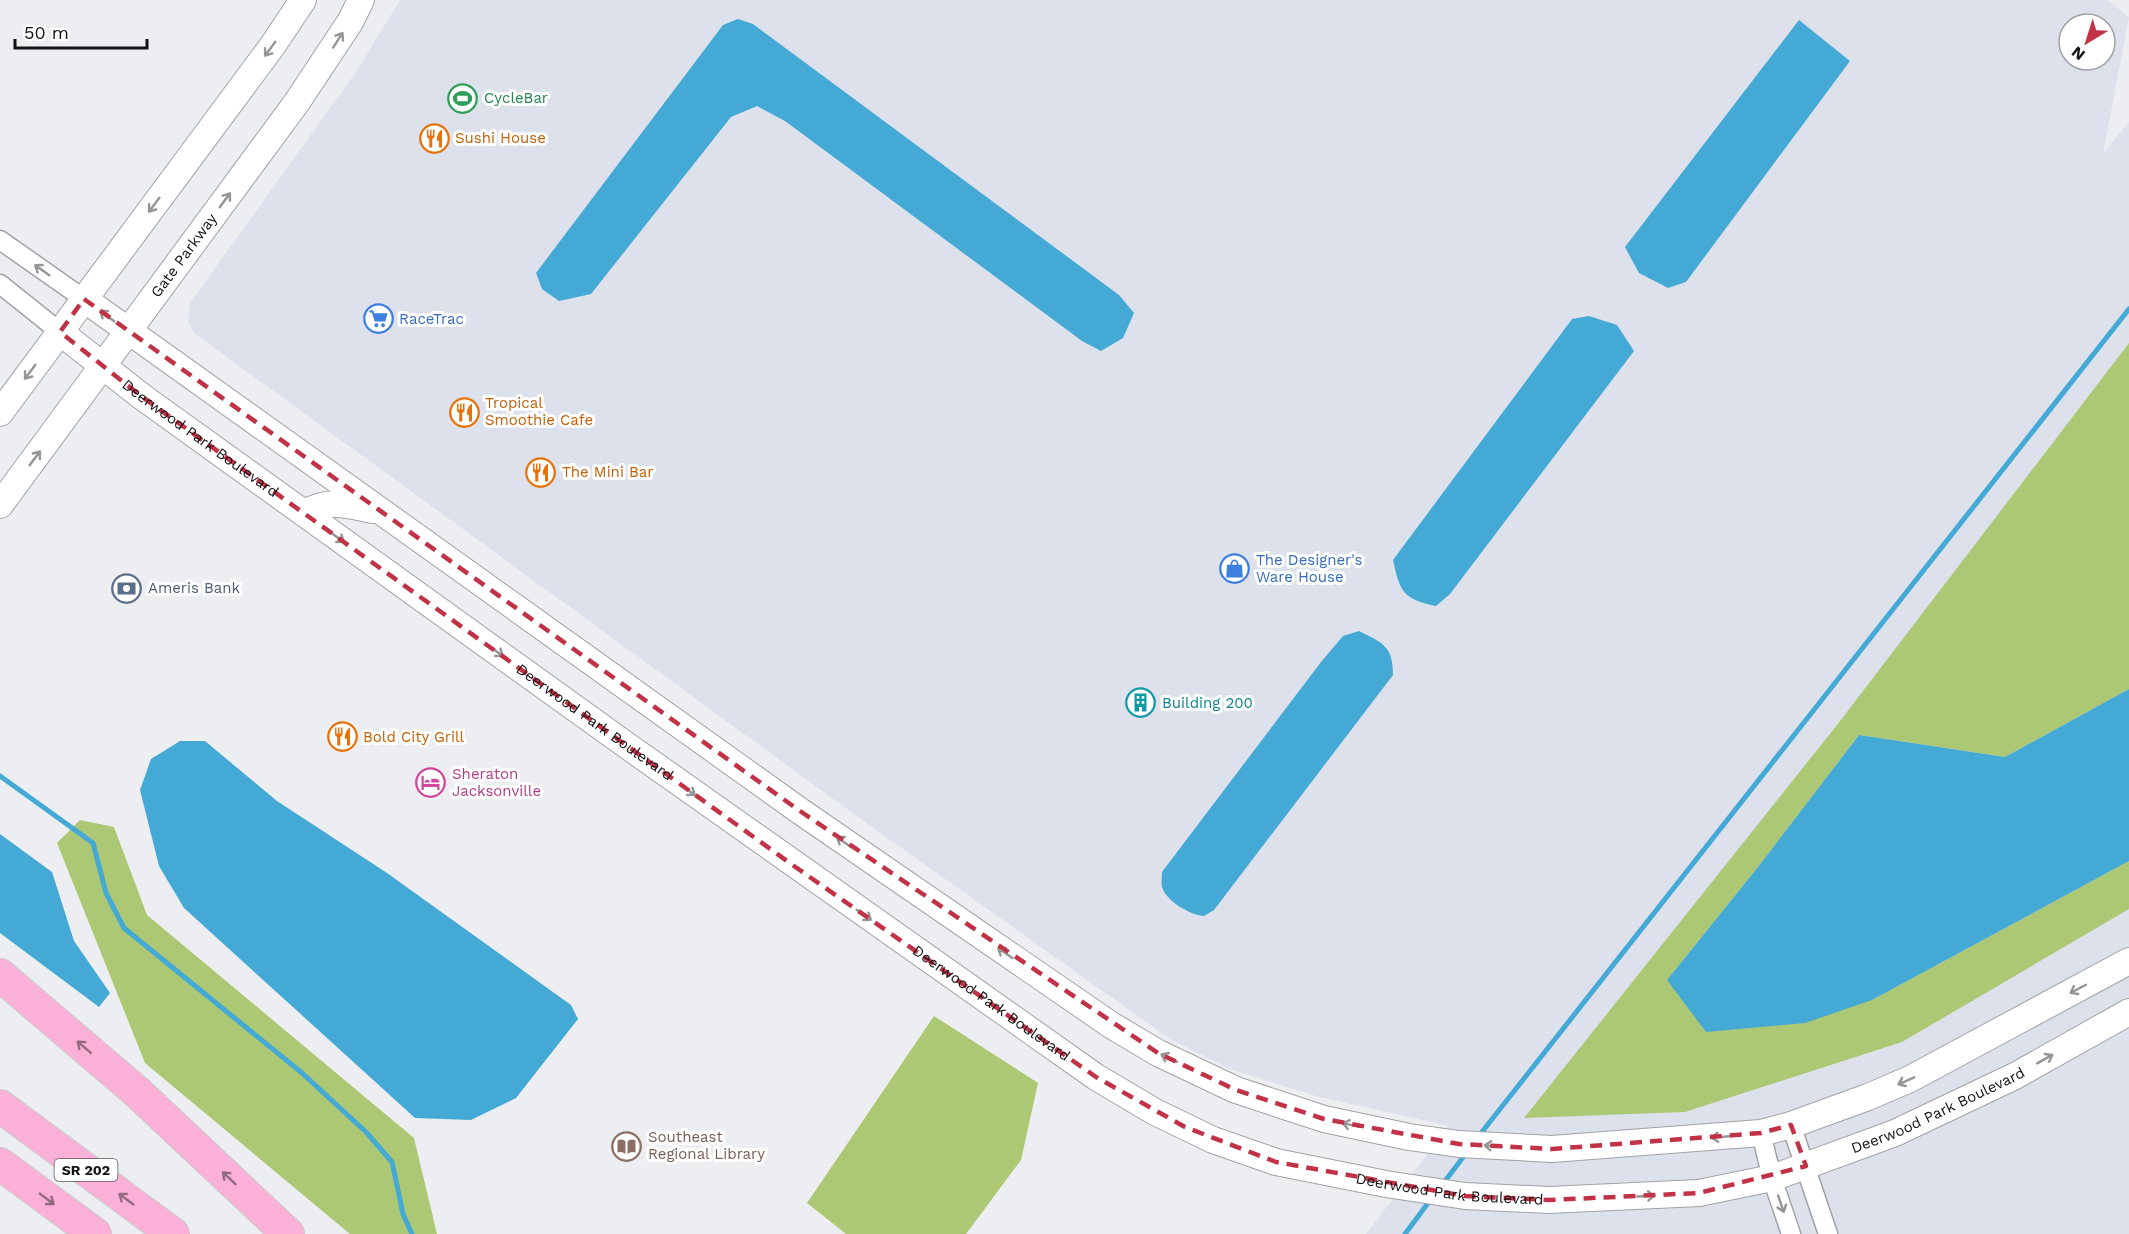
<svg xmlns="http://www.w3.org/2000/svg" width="2129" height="1234" font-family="'Work Sans',sans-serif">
	<rect width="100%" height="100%" fill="#edeef1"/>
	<path fill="#dde1eb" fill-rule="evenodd" d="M400,0H2107L2129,17L2103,154L2129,122V1234H1366L1449,1126L1316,1096L1230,1069L1170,1039L858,817L194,333L188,322L190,303L356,72ZM2069,24H2105V60H2069Z"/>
	<path fill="#adc875" d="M2129,343V689L2005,757L1859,735L1758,867L1667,980L1872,1000L2129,861V909L1902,1042L1685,1112L1524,1118L1837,725Z
		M80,820L114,827L147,915L414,1138L437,1234H350L145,1063L57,843Z
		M934,1016L1038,1083L1021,1160L966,1234H846L807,1203Z"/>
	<path fill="#44a9d5" d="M738,19L753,24L1119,295L1134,313L1123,338L1101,351L1082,341L785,121L757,106L731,117L591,294L559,301L542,289L536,273L723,25Z
		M1799,20L1850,61L1686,282L1668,288L1639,273L1625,247Z
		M1589,316L1617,325L1634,351L1450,594L1436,606C1403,599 1400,592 1393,560L1572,319Z
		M1359,631C1383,643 1393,646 1393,675L1214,910L1204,916C1190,915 1166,901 1162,887C1161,882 1162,876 1162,872L1321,662L1343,636Z
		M2129,689V861L1872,1000L1805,1023L1706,1032L1667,980L1758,867L1859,735L2005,757Z
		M180,741H205L277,801L387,873L571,1005L578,1019L516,1098L471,1120L415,1118L184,908L159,866L140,790L151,759Z
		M0,834L52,872L74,941L110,993L99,1007L0,933Z"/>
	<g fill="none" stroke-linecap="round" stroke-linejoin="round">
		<path stroke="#44a9d5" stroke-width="5" d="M0,776L93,843L106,893L124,928L302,1073L366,1132L392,1162L403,1214L412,1234
			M1478,1137L2129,309
			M1442,1185L1467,1152
			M1405,1234L1431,1199"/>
		<defs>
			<path id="street" d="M0,240L84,299
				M0,284L60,332
				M1791,1125L1828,1234
				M1761,1133L1772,1178L1791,1234"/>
			<g id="secondary">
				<path d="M84,299L800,811L1111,1025L1158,1053L1236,1090L1324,1119L1409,1137L1459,1144L1552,1149L1761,1133L1791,1125L1868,1097L1910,1079L2129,961"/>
				<path id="s1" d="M60,332L141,396L629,747L1096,1077L1155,1112L1213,1140L1276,1162L1386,1184L1465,1196L1549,1200L1699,1193L1772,1178L1895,1133L2015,1076L2129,1012"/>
				<path d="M0,413L273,45L303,0"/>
				<path id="s2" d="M0,505L297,102L350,22L361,0"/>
				<path d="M304,513C332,499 343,504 373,510"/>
			</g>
			<path id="highway" d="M0,975L137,1092L288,1234
				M0,1106L173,1234
				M0,1164L95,1234"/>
		</defs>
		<use href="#street" stroke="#a1a2a5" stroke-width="21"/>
		<use href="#secondary" stroke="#a1a2a5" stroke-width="28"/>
		<use href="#highway" stroke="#cbcbcb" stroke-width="34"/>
		<use href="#street" stroke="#fff" stroke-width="18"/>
		<use href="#secondary" stroke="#fff" stroke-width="26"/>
		<use href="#highway" stroke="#fbb0d7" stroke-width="32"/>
	</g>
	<defs><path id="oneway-shaft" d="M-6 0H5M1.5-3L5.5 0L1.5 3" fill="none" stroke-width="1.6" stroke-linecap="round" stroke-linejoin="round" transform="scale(1.5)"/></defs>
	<g stroke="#949595">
		<use href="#oneway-shaft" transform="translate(338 40) rotate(-57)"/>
		<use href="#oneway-shaft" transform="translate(270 49) rotate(126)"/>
		<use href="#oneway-shaft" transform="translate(225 200) rotate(-54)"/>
		<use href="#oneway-shaft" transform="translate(154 205) rotate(127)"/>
		<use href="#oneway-shaft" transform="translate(42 270) rotate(-145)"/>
		<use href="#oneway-shaft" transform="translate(107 316) rotate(-144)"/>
		<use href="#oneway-shaft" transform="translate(30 372) rotate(127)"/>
		<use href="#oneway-shaft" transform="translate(35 458) rotate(-53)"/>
		<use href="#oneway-shaft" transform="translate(337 537) rotate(36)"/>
		<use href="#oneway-shaft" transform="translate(496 651) rotate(36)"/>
		<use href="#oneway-shaft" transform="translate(688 790) rotate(36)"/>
		<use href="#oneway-shaft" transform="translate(844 842) rotate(-145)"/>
		<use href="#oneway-shaft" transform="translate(864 915) rotate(35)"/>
		<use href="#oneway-shaft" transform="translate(1005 953) rotate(-146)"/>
		<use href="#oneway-shaft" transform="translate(2078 989) rotate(152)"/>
		<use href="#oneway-shaft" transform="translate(1169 1058) rotate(-155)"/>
		<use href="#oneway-shaft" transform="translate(2045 1059) rotate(-29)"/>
		<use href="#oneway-shaft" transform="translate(1906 1081) rotate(156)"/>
		<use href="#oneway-shaft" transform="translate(1351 1125) rotate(-168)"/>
		<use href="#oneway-shaft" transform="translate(1720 1137) rotate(175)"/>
		<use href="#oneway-shaft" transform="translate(1493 1146) rotate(-175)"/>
		<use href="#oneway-shaft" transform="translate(1646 1196) rotate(-3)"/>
		<use href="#oneway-shaft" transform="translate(1781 1204) rotate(71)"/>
	</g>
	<g stroke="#92697f">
		<use href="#oneway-shaft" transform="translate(84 1047) rotate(-139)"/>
		<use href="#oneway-shaft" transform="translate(229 1178) rotate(-137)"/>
		<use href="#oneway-shaft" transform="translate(47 1199) rotate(37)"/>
		<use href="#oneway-shaft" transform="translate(126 1199) rotate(-143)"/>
	</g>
	<path fill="none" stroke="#c23246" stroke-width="4.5" stroke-dasharray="12 8" stroke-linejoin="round" d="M84,299L800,811L1158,1053L1236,1090L1324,1119L1459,1144L1552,1149L1761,1133L1791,1125L1806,1166L1699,1193L1549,1200L1465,1196L1276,1162L1185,1127L1096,1077L794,866L141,396L60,332Z"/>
	<defs>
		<symbol id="stadium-ring" viewBox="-11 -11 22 22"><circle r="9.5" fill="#fff" stroke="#2e9e5b" stroke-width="1.5"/><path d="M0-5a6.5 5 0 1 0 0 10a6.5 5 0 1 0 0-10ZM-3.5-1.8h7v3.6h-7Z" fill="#2e9e5b"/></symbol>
		<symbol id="restaurant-ring" viewBox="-11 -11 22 22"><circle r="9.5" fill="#fff" stroke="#e8710a" stroke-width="1.5"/><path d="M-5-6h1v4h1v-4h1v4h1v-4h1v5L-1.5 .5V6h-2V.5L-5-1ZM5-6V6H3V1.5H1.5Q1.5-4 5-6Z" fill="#e8710a"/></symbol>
		<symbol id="supermarket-ring" viewBox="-11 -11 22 22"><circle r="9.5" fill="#fff" stroke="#3f7fe0" stroke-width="1.5"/><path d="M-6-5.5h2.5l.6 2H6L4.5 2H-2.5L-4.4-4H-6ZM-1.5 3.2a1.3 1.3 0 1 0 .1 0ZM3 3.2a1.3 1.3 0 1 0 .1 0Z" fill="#3f7fe0"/></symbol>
		<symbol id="shop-ring" viewBox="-11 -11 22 22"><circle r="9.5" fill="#fff" stroke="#3f7fe0" stroke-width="1.5"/><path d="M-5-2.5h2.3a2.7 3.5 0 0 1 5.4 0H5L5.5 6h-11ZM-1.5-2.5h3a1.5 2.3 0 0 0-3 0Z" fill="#3f7fe0"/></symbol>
		<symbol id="bank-ring" viewBox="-11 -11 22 22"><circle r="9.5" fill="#fff" stroke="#5c6f8a" stroke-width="1.5"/><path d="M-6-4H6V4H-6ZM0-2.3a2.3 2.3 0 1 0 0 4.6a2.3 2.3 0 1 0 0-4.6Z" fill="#5c6f8a"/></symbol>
		<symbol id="building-ring" viewBox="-11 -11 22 22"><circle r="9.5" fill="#fff" stroke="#0f9aa8" stroke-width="1.5"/><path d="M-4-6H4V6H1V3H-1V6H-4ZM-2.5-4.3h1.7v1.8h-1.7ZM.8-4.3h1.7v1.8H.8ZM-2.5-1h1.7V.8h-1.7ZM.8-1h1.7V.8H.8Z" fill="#0f9aa8"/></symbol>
		<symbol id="hotel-ring" viewBox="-11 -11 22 22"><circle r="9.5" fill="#fff" stroke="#d1479c" stroke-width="1.5"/><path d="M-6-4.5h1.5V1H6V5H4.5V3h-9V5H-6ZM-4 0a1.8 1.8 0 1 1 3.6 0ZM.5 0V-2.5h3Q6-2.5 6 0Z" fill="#d1479c"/></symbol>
		<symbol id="library-ring" viewBox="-11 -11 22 22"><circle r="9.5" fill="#fff" stroke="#8d6e63" stroke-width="1.5"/><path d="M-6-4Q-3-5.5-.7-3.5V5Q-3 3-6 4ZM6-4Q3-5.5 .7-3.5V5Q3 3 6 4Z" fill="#8d6e63"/></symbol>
	</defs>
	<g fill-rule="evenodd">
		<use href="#stadium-ring" x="446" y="82" width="33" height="33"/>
		<use href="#restaurant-ring" x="418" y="122" width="33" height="33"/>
		<use href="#supermarket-ring" x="362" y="302" width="33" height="33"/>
		<use href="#restaurant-ring" x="448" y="396" width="33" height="33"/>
		<use href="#restaurant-ring" x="524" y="456" width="33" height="33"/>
		<use href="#shop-ring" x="1218" y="552" width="33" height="33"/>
		<use href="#bank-ring" x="110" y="572" width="33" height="33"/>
		<use href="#building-ring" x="1124" y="686" width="33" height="33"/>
		<use href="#restaurant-ring" x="326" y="720" width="33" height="33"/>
		<use href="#hotel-ring" x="414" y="766" width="33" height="33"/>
		<use href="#library-ring" x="610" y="1130" width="33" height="33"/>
	</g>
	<g text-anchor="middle" stroke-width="6" stroke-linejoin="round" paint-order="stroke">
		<rect fill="#fff" stroke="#595a5a" stroke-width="1.5" x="54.5" y="1159" width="63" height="22" rx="4.5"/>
		<g font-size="14" font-weight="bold" fill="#121314">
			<text x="86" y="1175">SR 202</text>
		</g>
		<g font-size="15" fill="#27864d" stroke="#fff" text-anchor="start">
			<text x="484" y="103">CycleBar</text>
		</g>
		<g font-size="15" fill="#c56008" stroke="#fff" text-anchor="start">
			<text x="455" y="143">Sushi House</text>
			<text x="485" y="408">Tropical<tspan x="485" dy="17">Smoothie Cafe</tspan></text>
			<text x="562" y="477">The Mini Bar</text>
			<text x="363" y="742">Bold City Grill</text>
		</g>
		<g font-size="15" fill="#121314" stroke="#fff">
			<text dy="5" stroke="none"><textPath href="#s2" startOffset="310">Gate Parkway</textPath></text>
			<text dy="5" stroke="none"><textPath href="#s1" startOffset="176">Deerwood Park Boulevard</textPath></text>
			<text dy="5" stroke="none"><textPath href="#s1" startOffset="662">Deerwood Park Boulevard</textPath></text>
			<text dy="5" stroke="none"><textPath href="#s1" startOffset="1148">Deerwood Park Boulevard</textPath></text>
			<text dy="5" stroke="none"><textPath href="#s1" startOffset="2156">Deerwood Park Boulevard</textPath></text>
			<text dy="5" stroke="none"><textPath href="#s1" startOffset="1652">Deerwood Park Boulevard</textPath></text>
		</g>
		<g font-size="15" fill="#366cbe" stroke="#fff" text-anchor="start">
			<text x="399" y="324">RaceTrac</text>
			<text x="1256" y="565">The Designer's<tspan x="1256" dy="17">Ware House</tspan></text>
		</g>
		<g font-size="15" fill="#4e5e75" stroke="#fff" text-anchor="start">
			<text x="148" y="593">Ameris Bank</text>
		</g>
		<g font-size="15" fill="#0d838f" stroke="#fff" text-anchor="start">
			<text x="1162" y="708">Building 200</text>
		</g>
		<g font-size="15" fill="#b23c85" stroke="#fff" text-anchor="start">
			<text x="452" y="779">Sheraton<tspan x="452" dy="17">Jacksonville</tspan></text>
		</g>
		<g font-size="15" fill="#785e54" stroke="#fff" text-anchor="start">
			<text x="648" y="1142">Southeast<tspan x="648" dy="17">Regional Library</tspan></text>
		</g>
	</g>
	<g transform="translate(2087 42) rotate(218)"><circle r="28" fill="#ffffff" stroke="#a0a1a1" stroke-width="1.5"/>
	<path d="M0-4.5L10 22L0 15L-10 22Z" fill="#c23246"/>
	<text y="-9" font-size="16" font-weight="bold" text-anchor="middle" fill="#121314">N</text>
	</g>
	<path d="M15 39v9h132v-9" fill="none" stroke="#121314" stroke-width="3"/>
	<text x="24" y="39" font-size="18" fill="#121314" stroke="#ffffff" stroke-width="4.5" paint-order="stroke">50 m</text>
</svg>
